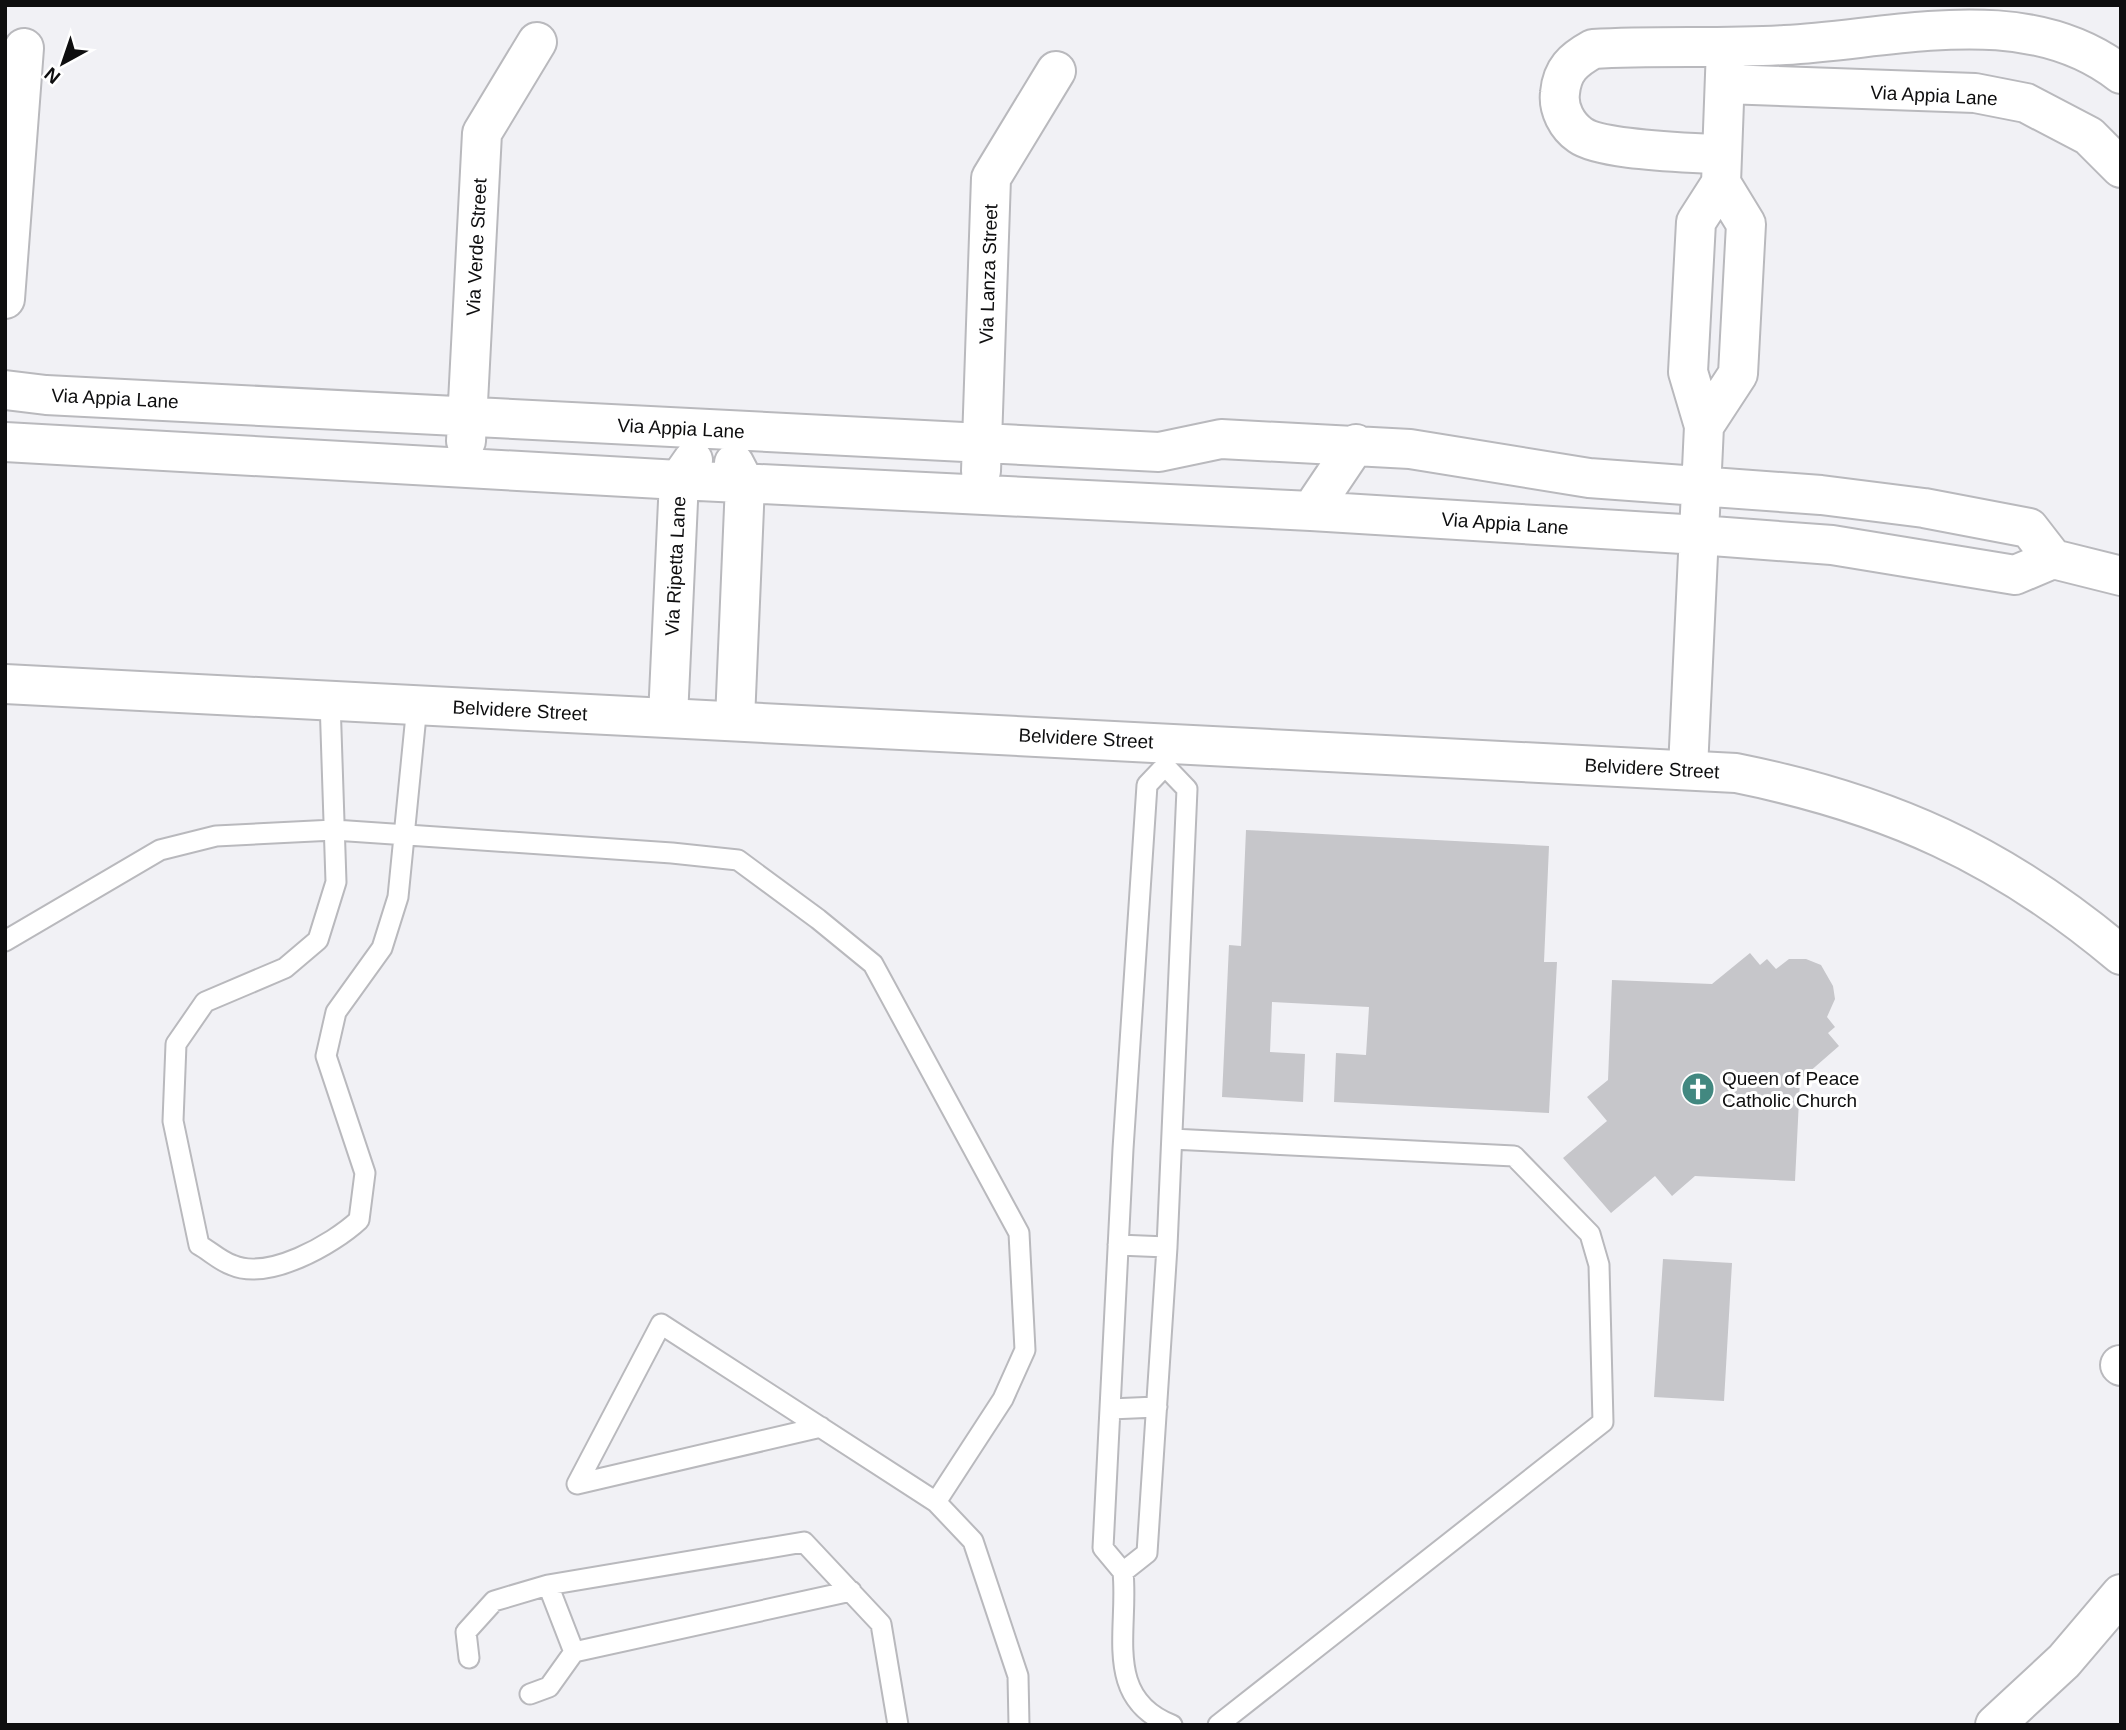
<svg xmlns="http://www.w3.org/2000/svg" width="2126" height="1730" font-family="Helvetica,sans-serif">
	<rect width="100%" height="100%" fill="#f1f1f5"/>
	<path fill="#c6c6ca" d="M1246,830L1549,846L1544,962H1557L1549,1113L1334,1102L1336,1053L1366,1055L1369,1007L1272,1002L1270,1052L1305,1054L1303,1102L1222,1097L1229,945L1241,946Z
		M1750,953L1760,965L1767,959L1776,969L1789,959H1806L1821,965L1833,986L1835,999L1827,1017L1835,1027L1828,1033L1839,1046L1800,1080L1795,1181L1695,1176L1672,1196L1655,1176L1611,1213L1563,1158L1607,1121L1587,1097L1608,1080L1612,980L1712,984Z
		M1663,1259L1732,1263L1724,1401L1654,1397Z"/>
	<g fill="none" stroke-linecap="round" stroke-linejoin="round">
		<defs>
			<path id="service" d="M330,700L336,882L318,940L285,968L205,1002L176,1044L173,1121L199,1245C210,1251 220,1261 232,1265C268,1281 332,1245 359,1220L365,1173L326,1056L336,1012L382,948L398,897L417,705
				M1165,766L1147,785L1123,1149L1103,1548L1123,1572C1129,1629 1102,1698 1172,1725
				M5,941L160,850L216,836L334,830L672,853L738,860L818,919L873,964L1019,1233L1025,1350L1003,1399L936,1502L973,1541L1018,1676L1019,1725
				M1172,1139L1514,1156L1590,1234L1599,1265L1603,1422L1218,1725
				M1118,1245L1167,1247
				M1110,1409L1157,1407
				M821,1427L577,1484L661,1324L936,1502
				M1123,1572L1147,1553L1167,1247L1187,789L1165,766V755
				M851,1591L574,1652L548,1585L804,1542L881,1624L898,1725
				M469,1658L466,1632L494,1601L548,1585
				M530,1694L549,1687L574,1652"/>
			<path id="minor" d="M1725,84L1975,93L2026,103L2089,136L2121,168
				M1722,155C1692,152 1602,151 1580,135C1567,126 1558,109 1560,93C1562,70 1573,60 1593,49C1657,45 1721,49 1785,45C1896,39 2026,0 2121,74
				M5,299L24,48
				M5,390L46,395L1159,452L1221,439L1410,449L1589,478L1821,495L1924,508L2029,528L2053,559
				M1704,426L1738,374L1746,224L1721,183
				M466,441L482,133L537,42
				M5,442L679,480L1311,511L1699,535L1832,545L2015,575L2053,559L2121,576
				M734,463L745,484L735,720
				M981,471L991,178L1056,71
				M1311,511L1356,444
				M668,717L679,480L693,460
				M1688,769L1704,426L1688,372L1696,222L1721,183L1726,48
				M2120,1365L2121,1366"/>
			<path id="tertiary" d="M5,684L1736,773C1889,804 2001,854 2121,955
				M1995,1725L2064,1661L2121,1594"/>
		</defs>
		<use href="#service" stroke="#b9b9bd" stroke-width="23"/>
		<use href="#minor" stroke="#b9b9bd" stroke-width="42"/>
		<use href="#tertiary" stroke="#b9b9bd" stroke-width="42"/>
		<use href="#service" stroke="#fff" stroke-width="19"/>
		<use href="#minor" stroke="#fff" stroke-width="38"/>
		<use href="#tertiary" stroke="#fff" stroke-width="38"/>
	</g>
	<defs>
		<symbol id="church-disc" viewBox="-11 -11 22 22"><circle r="9.5" fill="#428880" stroke="#fff"/><path d="M-1.2-6h2.4v3.5h3.3v2.4h-3.3V6h-2.4V-.1h-3.3v-2.4h3.3Z" fill="#fff"/></symbol>
	</defs>
	<g fill-rule="evenodd">
		<use href="#church-disc" x="1679" y="1070" width="38" height="38"/>
	</g>
	<g text-anchor="middle" stroke-width="6" stroke-linejoin="round" paint-order="stroke">
		<g font-size="19" fill="#0e0e0f" stroke="#fff">
			<text transform="translate(1934 95) rotate(3)" y="7">Via Appia Lane</text>
			<text transform="translate(476 247) rotate(-87)" y="7">Via Verde Street</text>
			<text transform="translate(988 274) rotate(-88)" y="7">Via Lanza Street</text>
			<text transform="translate(115 398) rotate(3)" y="7">Via Appia Lane</text>
			<text transform="translate(681 428) rotate(3)" y="7">Via Appia Lane</text>
			<text transform="translate(1505 523) rotate(4)" y="7">Via Appia Lane</text>
			<text transform="translate(675 566) rotate(-87)" y="7">Via Ripetta Lane</text>
			<text transform="translate(520 710) rotate(3)" y="7">Belvidere Street</text>
			<text transform="translate(1086 738) rotate(3)" y="7">Belvidere Street</text>
			<text transform="translate(1652 768) rotate(3)" y="7">Belvidere Street</text>
		</g>
		<g font-size="19" fill="#0e0e0f" stroke="#fff" text-anchor="start">
			<text x="1722" y="1085">Queen of Peace<tspan x="1722" dy="22">Catholic Church</tspan></text>
		</g>
	</g>
	<rect width="2126" height="1730" fill="none" stroke="#0e0e0f" stroke-width="14"/>
	<g transform="translate(63 63) rotate(220)" stroke="#ffffff" stroke-width="5" paint-order="stroke">
	<path d="M0-5L12 26L0 18L-12 26Z" fill="#0e0e0f"/>
	<text y="-10" font-size="19" font-weight="bold" text-anchor="middle" fill="#0e0e0f">N</text>
	</g>
</svg>
